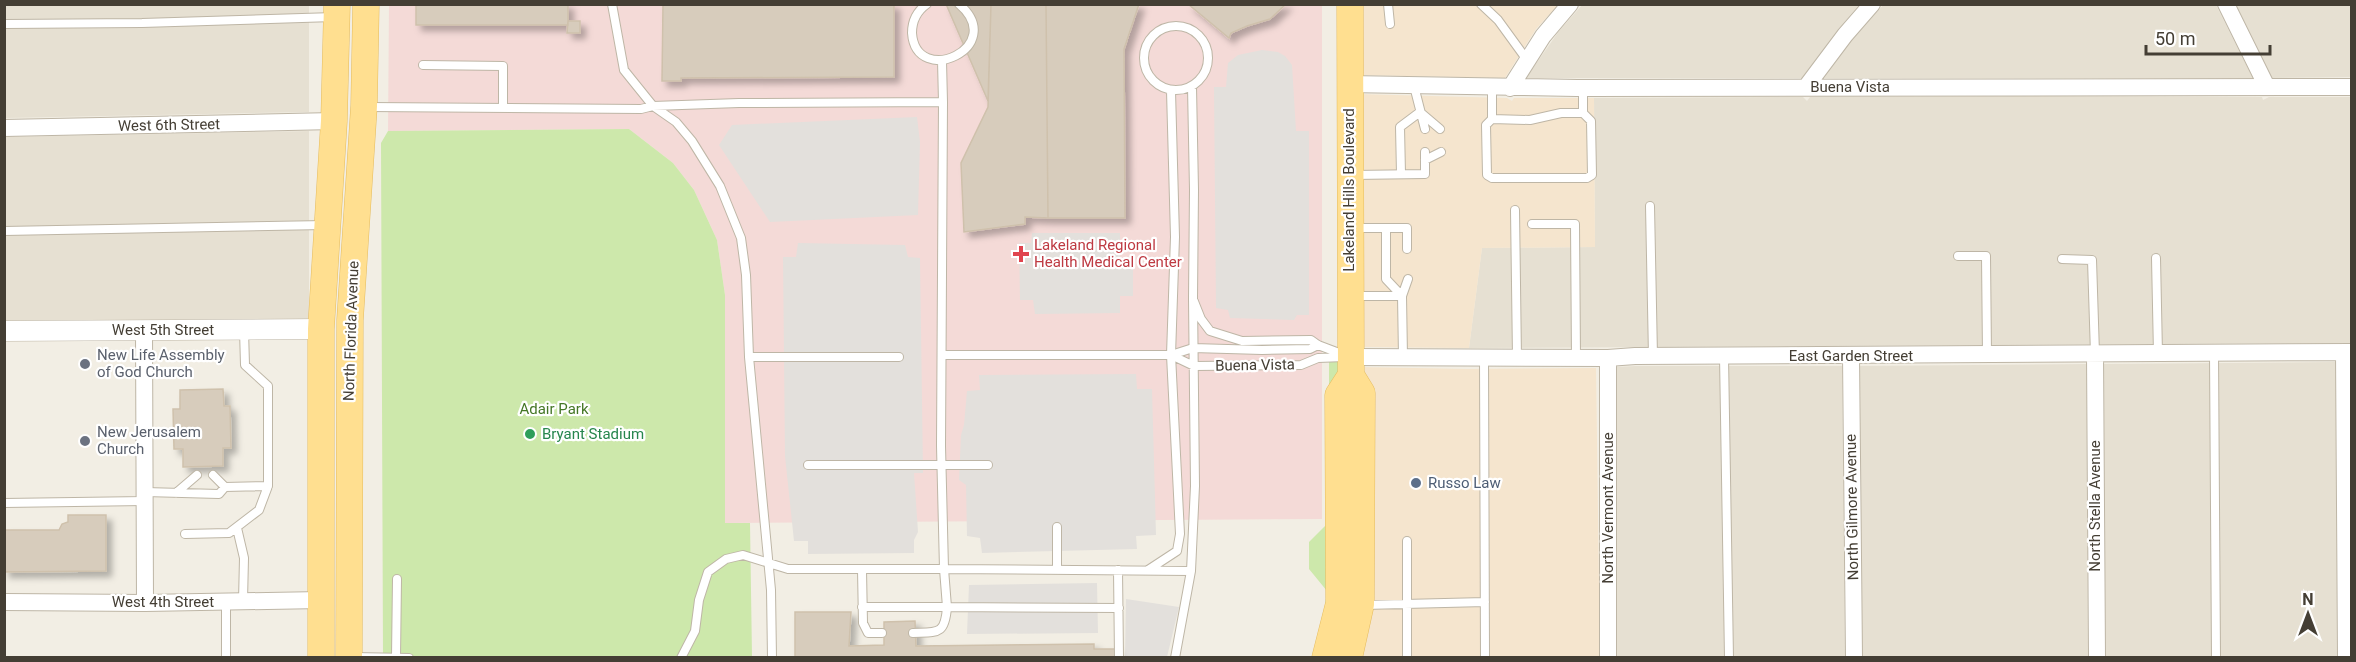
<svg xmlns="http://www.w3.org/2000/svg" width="2356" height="662" font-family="Roboto,sans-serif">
	<defs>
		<filter id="shadow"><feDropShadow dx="5.5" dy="5.5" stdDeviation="3" flood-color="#0004"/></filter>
	</defs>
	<rect width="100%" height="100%" fill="#f2eee4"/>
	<path fill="#e6e0d2" d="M1583,4H1859V5L1839,28L1802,78H1526L1559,31Z
		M1884,4L2216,5L2253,78H1824L1851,41Z
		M4,5H309V112L5,118Z
		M2236,5H2351V77L2272,78Z
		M2008,96L2262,97L2263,100L2269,97H2351V343L1469,348L1482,248L1595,247L1594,98L1803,97L1807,101L1810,97Z
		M309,131V319L5,321L4,137Z
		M2336,362L2338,657H2105L2104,364Z
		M2087,364L2088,657H1862L1860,366Z
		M1635,366H1842L1845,657L1617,658V367Z"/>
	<path fill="#f5e5ce" d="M1358,5H1558L1536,29L1505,78L1357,75Z
		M1357,94L1507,98L1512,101L1514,98H1594L1595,247L1482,248L1469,348L1359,347Z
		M1359,367L1467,369L1596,368L1600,657L1348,658Z"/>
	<path fill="#f4dad7" d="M389,5H1322V519L725,523V295L717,240L694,190L673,163L629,129L388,131Z"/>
	<path fill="#cde8ab" d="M629,129L673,163L694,190L717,240L725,295V523H750L752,657H383L381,143L388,131Z
		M1329,351L1342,353V602L1323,621L1327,591L1309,569V542L1329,522Z"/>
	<path fill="#e3e0dc" d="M1262,50L1278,52L1285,56L1292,65L1296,131H1309V315H1297L1294,320L1230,318L1228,310L1216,308L1214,87H1226L1228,63L1238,55Z
		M917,117L920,142L918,215L770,222L719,145L732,125Z
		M1032,233H1120V261L1133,260V296H1120V313L1035,314L1033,300H1020L1019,243H1031Z
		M798,243L905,245L908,257L920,258L923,473H914L918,532L914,540V553L808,554V541H794L785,456L783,257H796Z
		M1136,374L1137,389H1152L1156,535L1136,536L1137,549L982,553L980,538L967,536L966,485L959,480L961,435L964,425L967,391L980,390L979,375Z
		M1097,583L1098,633L967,634L969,585Z
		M1126,599L1179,607L1167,657H1125Z"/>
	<path fill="#d7ccbc" stroke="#cfc1ac" stroke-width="1.5" filter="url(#shadow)" d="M416,4H568V25H416Z
		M663,4H894V77L681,78V81H662Z
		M946,4H991L988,101Z
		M991,4H1046L1048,218L1025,217V224L964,232L961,163L988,107Z
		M1046,4H1139L1124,49L1125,218H1048Z
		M1188,4H1286L1270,19L1247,26L1231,33L1229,38Z
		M568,21H580V33H567Z
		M223,389L224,406H230L231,448H223V466L183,467V449H174L173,409H180V390Z
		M68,515H106V571L4,572V530H59L62,524L68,522Z
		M795,612H851L849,646L884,645V622L915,621L916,646L1094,644V649H1116V658H795Z"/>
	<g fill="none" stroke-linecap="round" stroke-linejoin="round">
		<defs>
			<path id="service" d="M612,4L624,70L653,106L676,122L692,141L720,186L741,238L746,275L749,357L771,590L772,658
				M927,4C917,11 912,21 912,33C916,89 1009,47 959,4
				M1388,4L1390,24
				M1481,4L1498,20L1527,60
				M4,24L142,23L334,17
				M1144 58a32 32 0 1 1 64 0a32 32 0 1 1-64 0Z
				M942,61L943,102
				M423,65L503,66V107
				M1414,86L1425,129
				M1192,87L1194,190L1193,299L1201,319L1210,331L1242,341L1311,340L1318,345L1347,356
				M1492,88V119L1486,125L1487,175L1492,178H1587L1592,175L1591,121L1583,113V88
				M368,107L641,109L653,106L739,103L943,102L941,446L944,569H788L743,555L726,559L708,572L699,600L695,631L681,658
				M1420,112L1440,129
				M1492,119L1530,120L1561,113H1583
				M1425,160L1441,152
				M1401,174L1400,127L1420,112
				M1353,175L1425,174V152
				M1650,206L1653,356
				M1515,210L1517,358
				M1532,224H1575L1576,358
				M1353,228H1407V249
				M1386,228V279L1402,296L1408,279
				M4,231L325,225
				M1958,256H1986L1987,355
				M2156,258L2158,354
				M2062,259L2092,260L2095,354
				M1353,296H1402L1403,357
				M244,330L245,365L268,386V486
				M2214,353L2216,658
				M942,355H1171L1193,348L1262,350L1310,349L1318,345
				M1171,355L1194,366L1301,365L1318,358L1344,357
				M1724,356L1729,658
				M749,357H899
				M1484,358L1485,658
				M808,465H988
				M213,475L225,487
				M145,492L219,494L225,487L268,486L259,510L229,533L185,534
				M176,493L197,475
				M4,503L145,501
				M1057,527V570
				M237,528L244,558L243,601
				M1407,541V658
				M862,570L863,623L868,633H882
				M1118,570L1119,658
				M1148,570L1177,551L1180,534L1171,355L1175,237L1171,91
				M226,601V658
				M1364,605L1485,602
				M862,607H947C945,635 938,632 913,633
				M1119,608L947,607L944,569L1191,571L1195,486L1193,299
				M353,657L409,658
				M396,657L397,579
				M1175,658L1191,571"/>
			<path id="minor" d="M2226,4L2267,87
				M1348,84L1577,88L2352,87
				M1806,87L1845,35L1872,4
				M1510,88L1543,36L1570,4
				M4,128L334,121
				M144,329L145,603
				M2344,352L2346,658
				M2095,354L2097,658
				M1851,356L1854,658
				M1351,357L1608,358L1635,356L2352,352
				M4,602L145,603L321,600
				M1608,658V358"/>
			<path id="tertiary" d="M4,331L321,329"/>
			<path id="primary" d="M321,658V329L334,121L337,4
				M349,658L350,320L364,106L366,4
				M1325,658L1339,603L1338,395L1351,375
				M1349,658L1361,604L1362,393L1351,375L1350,4"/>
		</defs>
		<use href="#service" stroke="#beb6a6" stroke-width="10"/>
		<use href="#minor" stroke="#beb6a6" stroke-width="18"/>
		<use href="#tertiary" stroke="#beb6a6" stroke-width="21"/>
		<use href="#primary" stroke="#e5bc5f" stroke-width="27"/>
		<use href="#service" stroke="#fff" stroke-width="8"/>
		<use href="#minor" stroke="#fff" stroke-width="16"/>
		<use href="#tertiary" stroke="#fff" stroke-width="20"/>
		<use href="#primary" stroke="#ffdf90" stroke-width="26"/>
	</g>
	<path fill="#e0444e" stroke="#fff" stroke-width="2" d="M1018 245h6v6h6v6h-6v6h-6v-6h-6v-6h6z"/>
	<g fill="#6b7280" stroke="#fff" stroke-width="2">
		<circle cx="85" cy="364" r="6"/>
		<circle cx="85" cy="441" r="6"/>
	</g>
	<circle fill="#2e9e5b" stroke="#fff" stroke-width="2" cx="530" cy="434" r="6"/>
	<circle fill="#5c6f8a" stroke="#fff" stroke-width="2" cx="1416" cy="483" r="6"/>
	<g text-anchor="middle" stroke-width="4.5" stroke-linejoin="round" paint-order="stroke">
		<g font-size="15" fill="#443e34" stroke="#fff">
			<text x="1850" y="92">Buena Vista</text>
			<text transform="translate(169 125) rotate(-1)" y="5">West 6th Street</text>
			<text transform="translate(1349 190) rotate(-90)" y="5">Lakeland Hills Boulevard</text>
			<text x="163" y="335">West 5th Street</text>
			<text transform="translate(351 331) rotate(-88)" y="5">North Florida Avenue</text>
			<text x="1851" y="361">East Garden Street</text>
			<text transform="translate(1255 365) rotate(-1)" y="5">Buena Vista</text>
			<text transform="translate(2095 506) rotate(-90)" y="5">North Stella Avenue</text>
			<text transform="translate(1852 507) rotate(-91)" y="5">North Gilmore Avenue</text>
			<text transform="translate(1608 508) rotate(-90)" y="5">North Vermont Avenue</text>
			<text x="163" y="607">West 4th Street</text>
		</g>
		<g font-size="15" fill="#be3a42" stroke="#fff" text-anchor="start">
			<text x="1034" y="250">Lakeland Regional<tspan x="1034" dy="17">Health Medical Center</tspan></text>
		</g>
		<g font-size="15" fill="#5b616d" stroke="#fff" text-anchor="start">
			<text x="97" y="360">New Life Assembly<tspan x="97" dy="17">of God Church</tspan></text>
			<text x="97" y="437">New Jerusalem<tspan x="97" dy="17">Church</tspan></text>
		</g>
		<g font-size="15" fill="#457727" stroke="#fff">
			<text x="554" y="414">Adair Park</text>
		</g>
		<g font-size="15" fill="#27864d" stroke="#fff" text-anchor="start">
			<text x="542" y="439">Bryant Stadium</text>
		</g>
		<g font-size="15" fill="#4e5e75" stroke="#fff" text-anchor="start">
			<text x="1428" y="488">Russo Law</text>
		</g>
	</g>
	<rect width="2356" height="662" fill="none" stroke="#443e34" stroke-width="12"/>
	<g transform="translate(2308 614)" stroke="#ffffff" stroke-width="4.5" paint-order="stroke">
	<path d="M0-4.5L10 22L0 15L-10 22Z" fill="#443e34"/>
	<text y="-9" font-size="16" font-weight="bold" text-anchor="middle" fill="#443e34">N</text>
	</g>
	<path d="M2146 45v9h124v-9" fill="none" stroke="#443e34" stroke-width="3"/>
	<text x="2155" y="45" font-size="18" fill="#443e34" stroke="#ffffff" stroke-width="4.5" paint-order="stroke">50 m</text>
</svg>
